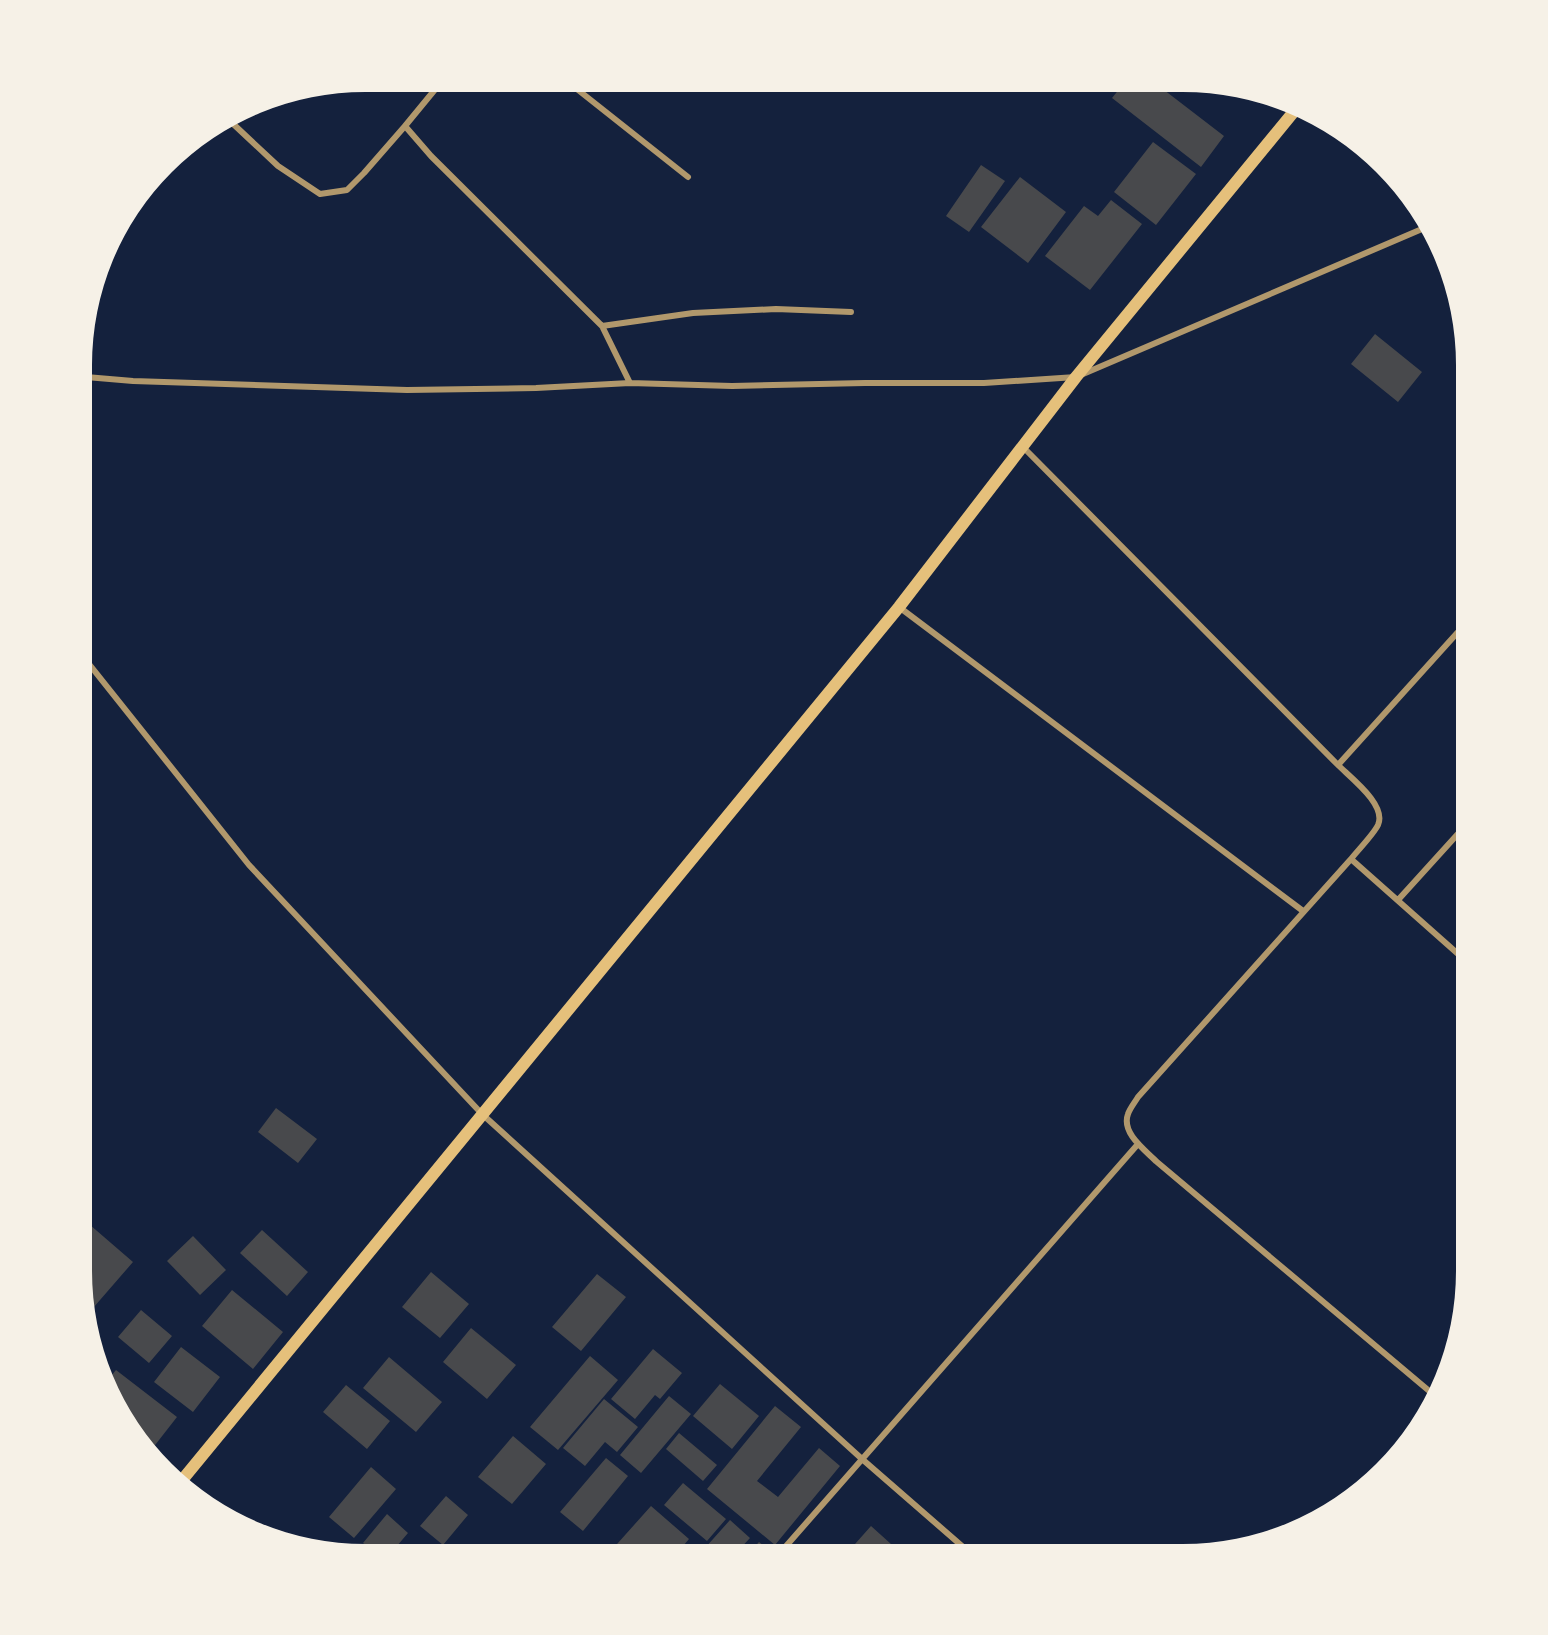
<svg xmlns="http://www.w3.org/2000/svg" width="1548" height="1635" font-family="Jost,sans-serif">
	<rect width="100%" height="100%" fill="#14213d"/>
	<path fill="#48494c" d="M1124,83H1155L1224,136L1201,167L1112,98Z
		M1153,142L1196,174L1156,225L1114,192Z
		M981,165L1005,181L969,232L946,216Z
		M1020,177L1066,212L1028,263L981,227Z
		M1111,200L1142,224L1090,290L1045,256L1084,206L1098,216Z
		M1375,334L1422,372L1398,402L1351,364Z
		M276,1108L317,1139L298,1163L258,1132Z
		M82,1218L133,1262L87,1315L82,1289Z
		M262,1230L308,1272L287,1296L240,1253Z
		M193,1236L226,1270L200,1295L167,1261Z
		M431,1272L469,1304L440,1338L402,1307Z
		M597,1274L626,1297L581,1351L552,1327Z
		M232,1290L283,1332L253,1369L202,1326Z
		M141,1310L172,1336L149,1363L118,1337Z
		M471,1328L516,1365L487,1399L443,1362Z
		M181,1347L220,1377L193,1412L154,1382Z
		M653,1349L682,1373L660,1399L655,1395L635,1419L611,1399Z
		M590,1356L618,1380L558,1450L530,1427Z
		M389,1357L442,1402L416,1432L363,1388Z
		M116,1370L177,1417L152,1449L129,1428L106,1382Z
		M720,1384L759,1416L732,1449L693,1416Z
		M346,1385L390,1421L367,1449L323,1412Z
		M669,1396L691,1414L641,1473L620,1455Z
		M604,1399L638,1427L617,1452L605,1442L585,1466L563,1448Z
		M775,1406L801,1427L757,1481L778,1497L819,1448L840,1466L775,1545L707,1489Z
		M679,1433L717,1465L703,1481L666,1449Z
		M513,1436L546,1464L512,1504L478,1477Z
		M606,1458L628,1476L583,1531L560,1512Z
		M371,1467L396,1489L354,1538L329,1517Z
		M683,1483L726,1519L707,1541L664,1505Z
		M446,1496L468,1515L443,1545L420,1526Z
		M651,1506L689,1539L677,1553H609Z
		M387,1514L408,1533L391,1553H376L363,1543Z
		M730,1520L750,1538L736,1553H712L705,1548Z
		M871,1526L891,1544L883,1553H847Z
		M759,1542L773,1553H749Z"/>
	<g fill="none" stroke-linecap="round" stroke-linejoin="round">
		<path stroke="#b1986c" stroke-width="6" d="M568,82L688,177
			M230,121L278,166L320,194L347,190L364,173L405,126L431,156L602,326L630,383
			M405,126L442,81
			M602,326L693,313L776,309L851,312
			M86,377L133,381L407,390L536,388L630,383L732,386L865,383H984L1076,377L1429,226
			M1023,447L1338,765C1351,778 1387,805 1378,825C1373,835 1358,850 1351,859L1138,1097C1135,1102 1130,1108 1128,1114C1121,1133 1145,1150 1157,1162L1434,1395
			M899,607L1303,911
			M85,659L249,865L482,1114L862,1459L970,1553
			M1338,765L1458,632
			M1351,859L1466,961
			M1398,900L1466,825
			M780,1553L1138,1144"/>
		<path stroke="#e5c07b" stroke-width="12" d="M183,1479L899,607L1076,377L1296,109"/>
	</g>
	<path d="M0 0H1548V1635H0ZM365 92H1183A273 273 0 0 1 1456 365V1271A273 273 0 0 1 1183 1544H365A273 273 0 0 1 92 1271V365A273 273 0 0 1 365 92Z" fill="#f6f1e7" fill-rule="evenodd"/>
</svg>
